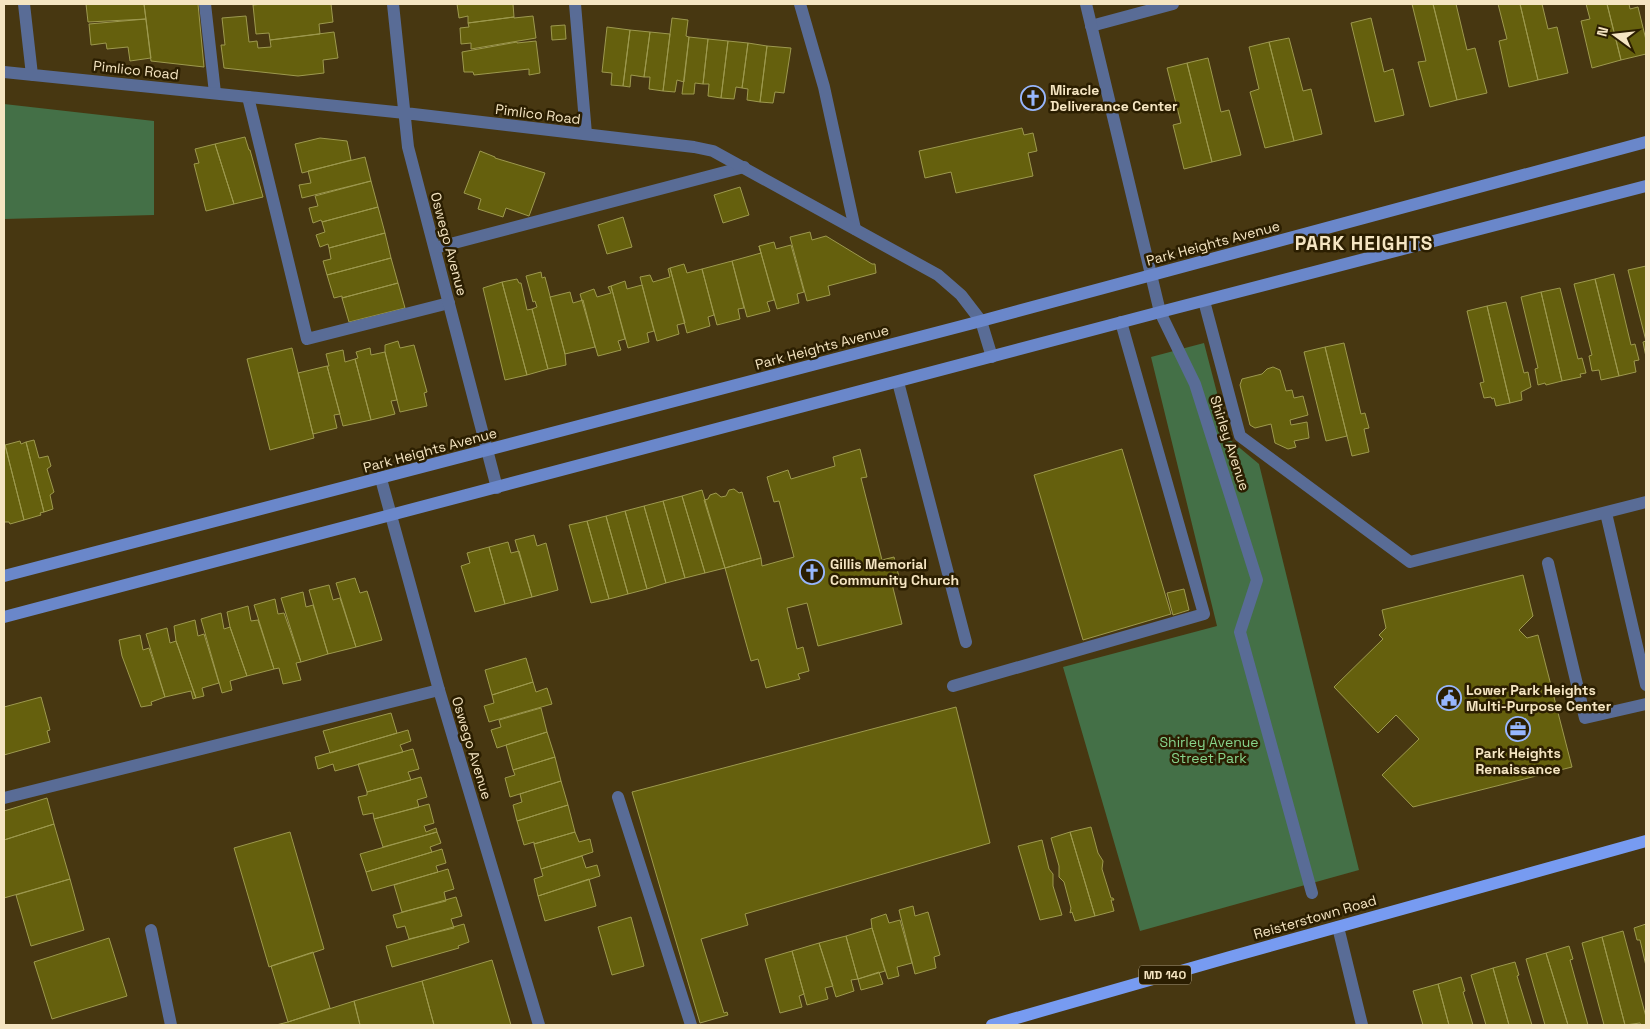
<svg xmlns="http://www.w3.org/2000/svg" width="1650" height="1029" font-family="'Space Grotesk',sans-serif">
	<rect width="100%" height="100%" fill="#473711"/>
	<path fill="#447047" d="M4,104L154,121V215L4,219Z
		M1204,343L1229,439L1259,464L1359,870L1140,931L1063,667L1217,626L1151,357Z"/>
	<path fill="#65600d" stroke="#9d994e" d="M86,4H144L146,19L88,22Z
		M144,4H198L204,67L151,61Z
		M263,4H331L333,22L319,24L320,34L270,40L269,33L256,34L253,5Z
		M457,4H513L514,17L468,23V16L459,18Z
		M1412,4H1433L1457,100L1430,107L1418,62L1426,61Z
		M1433,4H1456L1467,50L1475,48L1487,93L1457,100Z
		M1498,4H1520L1538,80L1509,87L1499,41L1507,39Z
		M1520,4H1542L1548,29L1557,27L1568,73L1538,80Z
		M1586,4H1607L1621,60L1592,68L1581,21L1590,19Z
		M1607,4H1629L1630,9L1638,7L1646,40V54L1621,60Z
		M246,16L249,42L257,41L258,48L271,47L270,40L334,32L338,58L323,60L324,73L298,76L224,68L221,45H225L222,18Z
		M533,16L536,38L471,49V43L461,44L460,28L469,27L468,23L514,17V18Z
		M672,18L688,20L686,36L689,37L684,82L677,80L675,92L663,91Z
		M1371,18L1384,72L1393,69L1404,115L1375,122L1351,23Z
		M146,19L151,58L130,61L128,47L107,49L106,43L91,45L89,24Z
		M565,25L566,39L552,40L551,26Z
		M607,27L630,30L623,86L611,85L612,73L602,72Z
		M630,30L650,32L644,77L631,75L630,87L623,86Z
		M650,32L670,34L663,91L649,89L650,77H644Z
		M689,37L708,39L703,84L695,83L694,94H682Z
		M1289,38L1303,91L1311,89L1322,134L1294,141L1269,42Z
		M708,39L728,41L721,98L708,96L709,84H703Z
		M536,41L540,73L529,75V69L474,75L473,72H464L462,52L517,42V43Z
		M728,41L748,43L742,88L736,87L734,99L721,98Z
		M1269,42L1294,141L1265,148L1250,92L1259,89L1249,47Z
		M748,43L767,46L760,102L747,100L748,89L742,88Z
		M767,46L791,48L784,93L775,92L773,103L760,102Z
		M1208,58L1221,112L1229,110L1241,155L1212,162L1187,63Z
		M1187,63L1212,162L1184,169L1173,125L1181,123L1167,68Z
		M1022,128L1024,135L1033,133L1037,151L1028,153L1033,176L956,193L951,172L925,178L919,151Z
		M245,137L249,150H250L263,197L234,204L215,144Z
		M320,138L347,141L351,160L302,173L295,144Z
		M215,144L234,204L206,211L194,164L199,163L195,149Z
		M480,151L495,157V158L545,173L529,216L506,208L503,217L478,209L481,199L464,193Z
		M365,157L371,181L302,198L299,185L311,183L308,171Z
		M371,181L378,207L322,222L321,220L313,223L309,208L318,206L315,196Z
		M740,187L749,215L723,223L714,195Z
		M378,207L385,233L329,248L328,244L320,247L316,235L325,232L322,222Z
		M623,217L632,247L607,254L598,225Z
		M810,232L812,240L826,236L872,264H875L876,273L828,286L830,295L807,301L790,237Z
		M385,233L391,258L327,275L323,261L331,259L329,248Z
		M774,242L776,249L791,245L804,292L797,294L799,303L777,309L759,246Z
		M759,246L774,300L767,302L770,311L747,317L732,261L761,253Z
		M391,258L398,283L342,298V296L334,298L327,275Z
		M732,261L744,308L738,309L740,319L717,325L702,269Z
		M684,264L687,273L702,269L714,315L708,317L710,326L687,333L670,268Z
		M1646,266V357L1643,342L1646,341L1628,270Z
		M670,268L685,323L677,325L679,334L657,341L640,277L650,275L653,282L670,277L668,269Z
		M541,272L542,278L545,277L565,354L566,365L548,369L532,309L537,307L535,301L533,302L526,276Z
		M1614,274L1631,345L1635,344L1639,360L1634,361L1636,372L1619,376L1595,279Z
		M517,279L519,283H521L527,310L532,309L548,369L527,375L502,282Z
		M1595,279L1619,376L1601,380L1599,370L1592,371L1589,356L1592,355L1574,284Z
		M625,281L627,289L642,285L654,331L647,333L649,342L628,348L611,286Z
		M502,282L527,375L505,380L483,288Z
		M398,283L405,308L349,322L342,298Z
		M611,286L625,339L618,341L621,350L598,356L580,294L594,289L597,297L611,293L608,287Z
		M1560,288L1578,359L1582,358L1586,373L1580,374L1581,377L1562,381L1541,292Z
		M570,292L573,303L583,300L595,347L565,354L550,297Z
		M1541,292L1562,381L1546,385L1545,383L1538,385L1535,369L1538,368L1521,297Z
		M1506,302L1524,373L1528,372L1531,387L1521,392L1522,400L1510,403L1487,306Z
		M1487,306L1510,403L1496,406L1494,398L1492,399L1491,397L1484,398L1480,383L1484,382L1467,311Z
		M398,341L400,348L414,345L427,392L424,393L427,406L400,412L385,352V345Z
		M1344,343L1361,414L1365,413L1369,428L1364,429L1369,452L1352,456L1325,347Z
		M1325,347L1347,436L1326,441L1304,352Z
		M292,348L314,438L270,450L247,359Z
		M370,348L371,355L385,352L397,400L391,401L395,414L371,420L355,359L358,358L356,352Z
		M343,350L345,362L355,359L371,420L343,426L327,366H329L326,354Z
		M327,366L340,414L334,415L337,428L313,434L298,373Z
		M1273,367L1280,370L1286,391L1292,390L1294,398L1303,396L1308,415L1290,420L1291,425L1307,422L1309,438L1294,441L1296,447L1288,449L1275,443L1271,424L1255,428L1250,425L1240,385L1242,379L1262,374L1267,369Z
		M34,440L39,458L48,456L51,466L47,469L54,492L50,495L53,509L44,512L26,442Z
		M20,441L21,444L26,442L44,512L40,513L41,515L24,520L5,445Z
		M5,445L24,520L10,524L9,522H4V446Z
		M860,449L867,477L861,478L882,560L894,557L899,577L891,580L902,624L818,646L807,603L787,608L797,649L803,647L809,671L798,674L800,679L766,688L758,659L751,661L725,568L761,558L762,566L794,557L779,501L774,502L767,477L788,470L791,479L835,466L833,457Z
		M1122,449L1171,614L1083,640L1034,475Z
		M734,489L739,493L742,492L761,558L725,568L704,500L708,499L710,495L716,493L721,497L726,496L729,490Z
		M702,490L725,568L705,573L682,496Z
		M682,496L705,573L685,578L663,501Z
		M663,501L685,578L666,583L644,506Z
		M644,506L666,583L647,589L625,511Z
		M625,511L647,589L628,594L606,516Z
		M606,516L628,594L609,599L587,521Z
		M587,521L609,599L591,603L569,525Z
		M534,535L537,546L546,543L558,590L532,597L515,540Z
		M508,542L511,553L519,551L532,597L505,604L489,547Z
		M489,547L505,604L475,612L461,566L470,563L467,553Z
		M1523,575L1533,616L1519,630L1527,638L1538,635L1572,767L1413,807L1382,775L1419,739L1396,715L1378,733L1334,687L1383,639L1379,635L1386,628L1382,610Z
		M355,578L360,593L367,591L382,640L356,647L336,583Z
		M329,585L333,600L340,598L356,647L328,654L309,590Z
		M1184,589L1189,610L1173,615L1167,593Z
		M303,592L306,607L313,605L328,654L301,662L281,598Z
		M275,599L278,614L284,613L301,662L296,663L301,680L283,684L279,668L274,669L254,605Z
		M248,606L251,621L258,620L274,669L247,676L230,627L227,612Z
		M221,613L224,629L230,627L247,676L230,681L232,690L222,693L201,619Z
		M195,620L198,636L204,634L219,683L202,688L204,696L196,698L176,641L174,626Z
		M167,628L170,643L176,641L196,698L193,699L191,691L165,697L146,634Z
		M140,635L143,650L149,648L165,697L151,702L152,705L141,707L122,656L119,640Z
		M526,658L533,682L492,695L485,670Z
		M533,682L536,692L547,688L552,704L489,722L484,706L494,703L492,695Z
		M41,697L50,730L47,731L50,742L4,755V707Z
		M956,707L990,843L745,914L748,925L701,939L724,1013L727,1012L728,1015L700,1023L632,792Z
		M541,708L547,732L497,748L491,730L501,727L499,720Z
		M391,713L397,733L330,753L323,731Z
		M408,730L411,741L400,745L403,752L335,771L333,764L318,769L315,757Z
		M547,732L555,757L513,770L506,745Z
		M413,749L419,769L408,772L411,780L367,792L358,764Z
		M555,757L561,781L510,797L505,778L515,775L513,770Z
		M421,777L427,797L417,800L419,807L374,819L373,813L363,815L358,797L367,795V792Z
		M561,781L568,805L517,821L513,805L522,802L520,794Z
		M47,798L54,824L4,840V811Z
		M429,804L434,823L424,826L426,832L436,828L437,832L383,847L374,819Z
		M568,805L575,832L534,844V842L524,845L517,821Z
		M54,824L70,879L4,898V840Z
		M1091,827L1098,853L1103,861L1102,869L1111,898H1113L1114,900H1111L1114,911L1095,916L1070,832Z
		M290,832L324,949L269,967L234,848Z
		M437,832L441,843L430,847L432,852L366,872L360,854Z
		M575,832L579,842L590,839L593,852L541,869L534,844Z
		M1070,832L1095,916L1075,921L1072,912L1070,913L1071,908L1064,882L1059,877V866L1051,838Z
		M1042,840L1049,869L1053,874V886L1062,915L1040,920L1018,846Z
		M442,849L446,863L436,866L438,872L372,891L366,872Z
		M582,856L586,868L597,865L600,876L538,896L534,879L543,876L541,869Z
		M448,869L454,889L444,892L446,901L402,912L394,885Z
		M70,879L84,930L31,946L16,895Z
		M589,879L596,906L545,921L538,896Z
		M456,897L462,916L451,919L454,928L409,939L405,926L397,928L393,915Z
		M913,906L915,916L928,912L940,955L934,957L936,968L915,974L899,910Z
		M886,914L889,923L900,920L912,963L897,967L899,976L888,979L872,928L871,919Z
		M631,917L644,966L612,975L598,927Z
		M464,924L469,942L458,946L459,948L392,967L386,946Z
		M1646,924V966L1640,940H1637L1634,928Z
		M872,928L885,971L858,979L846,936Z
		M1623,931L1646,1017V1025H1641L1640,1023L1625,1025L1602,937Z
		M846,936L858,979L851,980L854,991L836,997L819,943Z
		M1602,937L1625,1025H1604L1582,943Z
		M109,938L127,996L52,1019L34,962Z
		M819,943L833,986L825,988L828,999L807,1005L792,951Z
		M1569,946L1573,959L1570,960L1588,1025H1568L1546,953Z
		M792,951L804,994L799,996L802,1007L780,1013L765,959Z
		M313,952L330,1008L288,1022L271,966Z
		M1546,953L1568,1025H1545L1526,959Z
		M492,960L511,1025H434L422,981Z
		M1515,962L1519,975L1517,976L1532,1025H1509L1493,968Z
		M1493,968L1509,1025H1486L1471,975Z
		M879,972L883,984L861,990L858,979Z
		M1461,977L1465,991L1463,992L1473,1025H1449L1438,984Z
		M422,981L434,1025H360L354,1001Z
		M1438,984L1449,1025H1423L1413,991Z
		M354,1001L360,1025H276L288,1022Z"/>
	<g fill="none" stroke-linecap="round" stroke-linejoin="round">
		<path stroke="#596c96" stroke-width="12" d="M205,4L215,93
			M575,4L586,134
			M800,4L824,87L855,229
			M1091,26L1173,4
			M248,97L307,339L449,303
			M435,248L744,167
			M1204,301L1240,436L1410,562L1646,502
			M898,382L966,642
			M1606,513L1646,685
			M1548,563L1585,718L1646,704
			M953,686L1204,614L1121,322
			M618,797L691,1025
			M4,798L439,690
			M151,930L171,1025"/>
		<path stroke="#596c96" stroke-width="12" d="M1160,312L1195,384L1257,580L1240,632L1312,893"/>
		<path stroke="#596c96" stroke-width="12" d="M24,4L32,75
			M393,4L408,147L497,488
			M1086,4L1160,312
			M4,72L405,113L694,147L713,151L938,275L961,295L981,321L992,357
			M381,479L439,690L539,1025
			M1338,927L1362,1025"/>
		<path stroke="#6a87ca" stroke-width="12" d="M4,576L981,321L1646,142
			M4,617L1160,312L1646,186"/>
		<path stroke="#779bf1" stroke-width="12" d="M992,1025L1230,957L1646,841"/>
	</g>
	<defs>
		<symbol id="church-ring" viewBox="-11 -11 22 22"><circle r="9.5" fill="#2b1e01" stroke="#97b6fd" stroke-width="1.5"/><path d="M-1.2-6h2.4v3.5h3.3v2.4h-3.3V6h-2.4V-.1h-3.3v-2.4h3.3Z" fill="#97b6fd"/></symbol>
		<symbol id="civic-ring" viewBox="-11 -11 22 22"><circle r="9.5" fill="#2b1e01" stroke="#97b6fd" stroke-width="1.5"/><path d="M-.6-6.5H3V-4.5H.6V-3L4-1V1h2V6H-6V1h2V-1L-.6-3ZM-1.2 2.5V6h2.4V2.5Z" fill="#97b6fd"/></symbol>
		<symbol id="office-ring" viewBox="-11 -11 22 22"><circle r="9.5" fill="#2b1e01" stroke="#97b6fd" stroke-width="1.5"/><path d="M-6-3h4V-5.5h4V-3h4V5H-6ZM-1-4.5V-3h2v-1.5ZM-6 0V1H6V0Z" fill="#97b6fd"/></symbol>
	</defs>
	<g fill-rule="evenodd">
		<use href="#church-ring" x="1019" y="84" width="28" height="28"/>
		<use href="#church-ring" x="798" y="558" width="28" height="28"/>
		<use href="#civic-ring" x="1435" y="684" width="28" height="28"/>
		<use href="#office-ring" x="1504" y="715" width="28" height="28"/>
	</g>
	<g text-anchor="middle" stroke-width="5" stroke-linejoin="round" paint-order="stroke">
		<rect fill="#2b1e01" stroke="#b8a988" stroke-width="1" x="1139" y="965.5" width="52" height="19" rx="4"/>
		<g font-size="12" font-weight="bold" fill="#f5e5c2">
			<text x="1165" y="979">MD 140</text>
		</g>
		<g font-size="14" fill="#f5e5c2" stroke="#2b1e01">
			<text transform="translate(136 70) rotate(6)" y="5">Pimlico Road</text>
			<text transform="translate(538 114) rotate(7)" y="5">Pimlico Road</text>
			<text transform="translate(1213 243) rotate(-15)" y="5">Park Heights Avenue</text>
			<text transform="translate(449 244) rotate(75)" y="5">Oswego Avenue</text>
			<text transform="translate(822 347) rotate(-15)" y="5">Park Heights Avenue</text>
			<text transform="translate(1230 443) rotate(72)" y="5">Shirley Avenue</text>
			<text transform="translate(430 450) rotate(-15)" y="5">Park Heights Avenue</text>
			<text transform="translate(472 748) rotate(73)" y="5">Oswego Avenue</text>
			<text transform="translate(1315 917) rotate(-16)" y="5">Reisterstown Road</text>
		</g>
		<g font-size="14" font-weight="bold" fill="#f5e5c2" stroke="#2b1e01" text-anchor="start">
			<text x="1050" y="95">Miracle<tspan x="1050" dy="16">Deliverance Center</tspan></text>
			<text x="830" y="569">Gillis Memorial<tspan x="830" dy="16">Community Church</tspan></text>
			<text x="1466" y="695">Lower Park Heights<tspan x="1466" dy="16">Multi-Purpose Center</tspan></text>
			<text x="1518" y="758" text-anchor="middle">Park Heights<tspan x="1518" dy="16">Renaissance</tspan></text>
		</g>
		<g font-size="14" fill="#87d48c" stroke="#2b1e01">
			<text x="1209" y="747">Shirley Avenue<tspan x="1209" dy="16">Street Park</tspan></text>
		</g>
		<g font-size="19" font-weight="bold" letter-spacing="1" fill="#f5e5c2" stroke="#2b1e01">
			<text x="1364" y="250">PARK HEIGHTS</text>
		</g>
	</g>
	<rect width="1650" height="1029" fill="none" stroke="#f5e5c2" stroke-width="10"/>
	<g transform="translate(1615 35) rotate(285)" stroke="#2b1e01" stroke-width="4" paint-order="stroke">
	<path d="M0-4L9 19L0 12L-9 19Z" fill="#f5e5c2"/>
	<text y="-8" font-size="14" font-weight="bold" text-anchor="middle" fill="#f5e5c2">N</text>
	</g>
</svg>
